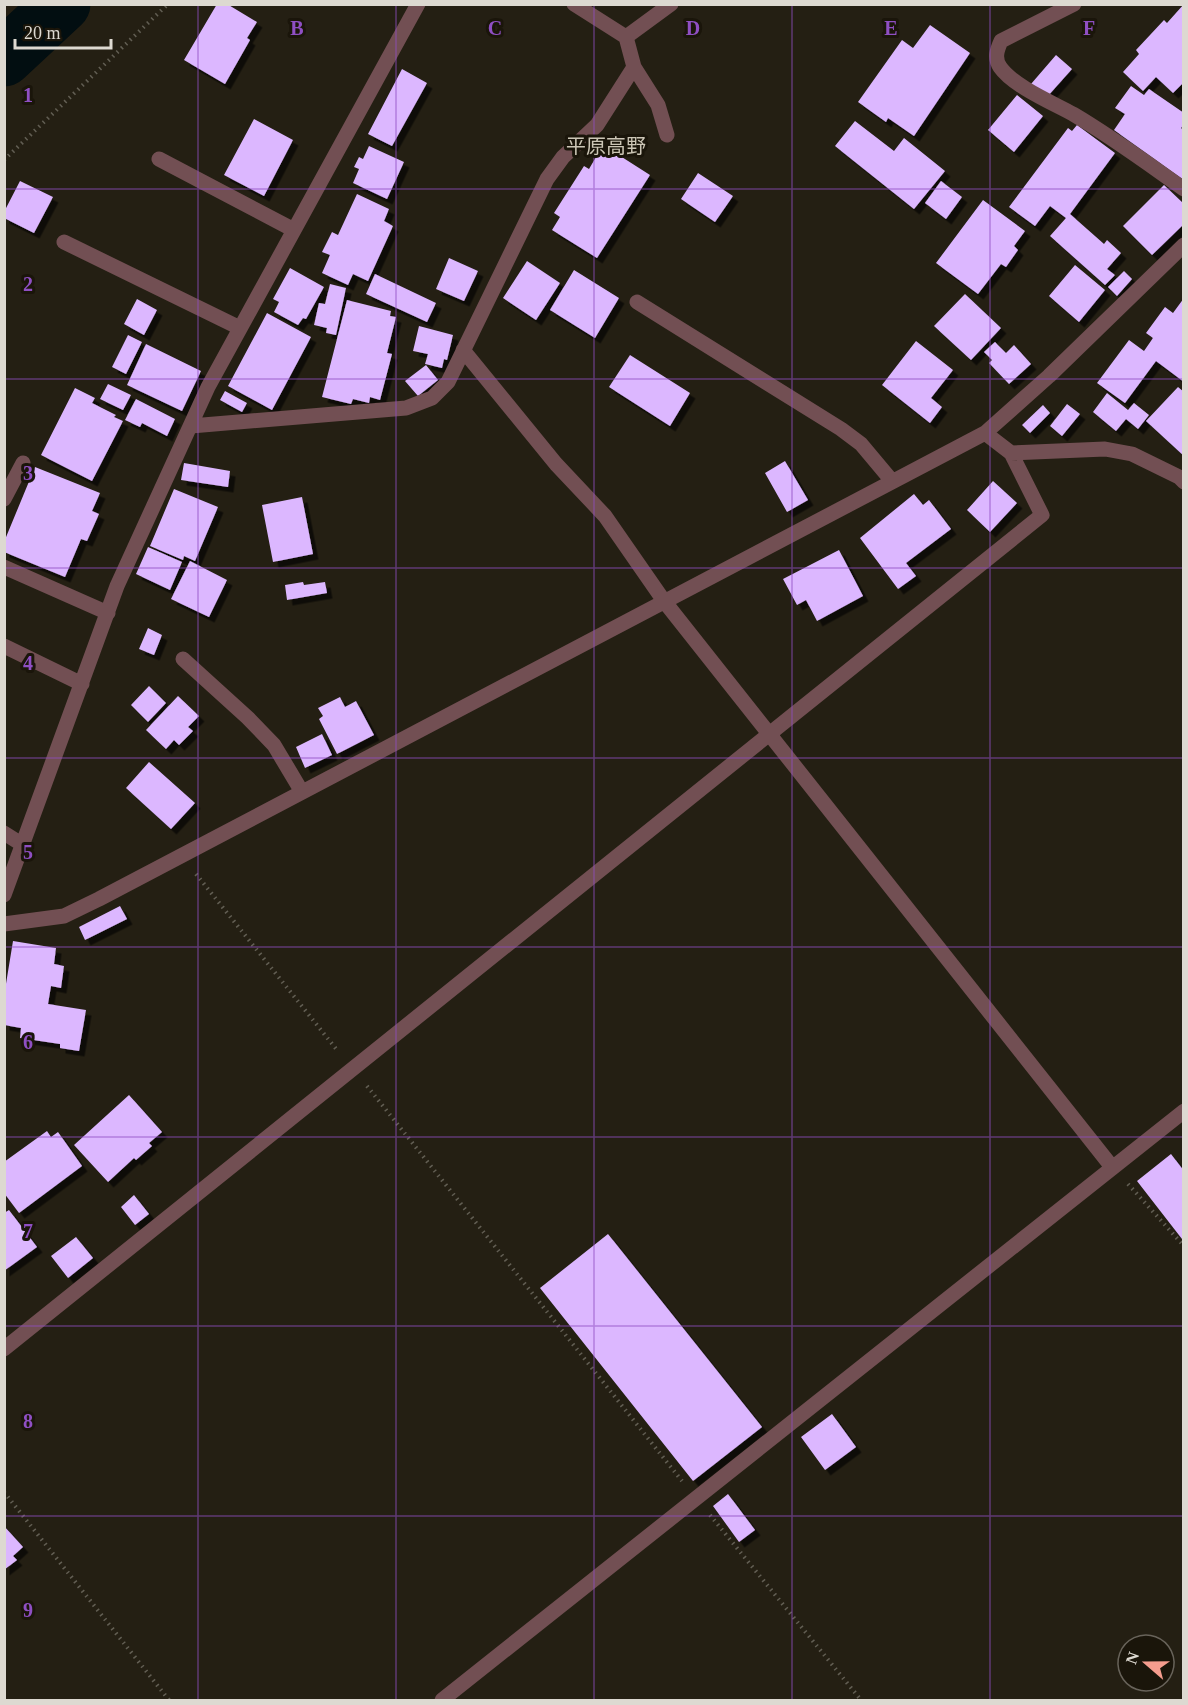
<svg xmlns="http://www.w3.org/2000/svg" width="1188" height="1705" font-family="'Times New Roman','Noto Sans JP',serif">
	<defs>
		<filter id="shadow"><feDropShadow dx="5.5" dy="5.5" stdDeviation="0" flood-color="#0009"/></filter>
	</defs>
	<rect width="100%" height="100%" fill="#241f13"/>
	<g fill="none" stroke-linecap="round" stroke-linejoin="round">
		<path stroke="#020e11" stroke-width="57" d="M4,58L62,4"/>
	</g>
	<path fill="#dcb7ff" filter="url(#shadow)" d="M217,4H227L257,22L247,38L250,40L225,84L184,60Z
		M1184,4V82L1173,93L1156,77L1143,91L1123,72L1139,54L1136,50L1164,20L1167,23Z
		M930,25L970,53L914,136L888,118L886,122L858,102L902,40L913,48Z
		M1056,55L1072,69L1047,97L1031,84Z
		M402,69L427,83L392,146L368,134Z
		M1131,86L1144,95L1149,89L1184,113V124L1181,128L1184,131V180L1114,130L1125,114L1115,108Z
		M1017,95L1043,116L1014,152L988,130Z
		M254,119L293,140L264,196L224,175Z
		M855,121L894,151L904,138L945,171L914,209L835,146Z
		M1077,125L1115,153L1070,214L1104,244L1107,240L1121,253L1107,269L1115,275L1105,285L1050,236L1066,218L1050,206L1035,226L1009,207L1068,128L1072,131Z
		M603,145L650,175L597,258L552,230L560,217L554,213L584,166L589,169Z
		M369,146L404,162L387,199L353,183L359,169L354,167L359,157L363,159Z
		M698,173L733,196L715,222L681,199Z
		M20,181L53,197L34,233L4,218V212Z
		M941,181L962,197L946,219L925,203Z
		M1164,185L1184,204V224L1152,255L1123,226Z
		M357,194L389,209L384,221L393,226L368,281L353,274L348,285L322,273L330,255L322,252L332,232L338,235Z
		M983,200L1025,231L1014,246L1018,250L1006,267L1001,264L978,294L936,263Z
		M449,258L478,271L464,301L436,289Z
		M527,261L560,283L536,320L503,298Z
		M1075,265L1105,290L1079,322L1049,296Z
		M290,268L324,287L306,319L303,318L298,325L274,312L279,302L273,299Z
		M574,270L619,298L595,338L550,310Z
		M1124,271L1132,279L1117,296L1108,287Z
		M375,274L436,303L427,322L366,294Z
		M330,284L346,288L336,335L326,333L327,328L314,325L319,303L325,304Z
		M965,294L1001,328L971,360L934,326Z
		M1184,298V382L1156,361L1125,403L1097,383L1129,340L1144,351L1153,338L1146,333L1165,307L1173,313Z
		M137,299L157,310L144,335L124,324Z
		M347,300L391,311L390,316L396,317L387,353L392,354L380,400L370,397L369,403L353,399L351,404L322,397Z
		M267,313L311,337L272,410L228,386Z
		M419,326L453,335L447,360L444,359L442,368L425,364L428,354L413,351Z
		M128,335L142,342L126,374L112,367Z
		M916,341L953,370L931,398L942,407L930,423L882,385Z
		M995,342L1006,353L1014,345L1031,364L1009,384L989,363L992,360L984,352Z
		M146,344L201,371L182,411L127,385Z
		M630,355L690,393L670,426L609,387Z
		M426,365L438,380L418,396L405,381Z
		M108,384L131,395L123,410L100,399Z
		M1178,387L1184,392V456L1146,421Z
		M75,388L95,398L92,403L116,415L114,417L123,421L92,481L41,455Z
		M225,391L247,403L242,412L220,400Z
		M1107,393L1128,410L1134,403L1149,415L1138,429L1126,419L1116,431L1093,412Z
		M136,399L175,419L167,436L142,423L140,427L125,420Z
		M1067,404L1080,414L1062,436L1050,426Z
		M1043,405L1050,413L1030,433L1022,425Z
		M785,461L808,500L787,512L765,473Z
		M184,463L230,471L228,487L181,480Z
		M35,467L100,493L92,511L99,514L87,541L81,539L65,577L4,552V542Z
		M993,481L1017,503L990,532L967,510Z
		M174,489L218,507L195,561L184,556L183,560L150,546Z
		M914,494L923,505L929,500L951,529L906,563L916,576L898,589L860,538Z
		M302,497L313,554L273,562L262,505Z
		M148,547L182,562L170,590L136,574Z
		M839,550L863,596L817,621L806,600L797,605L783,579Z
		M190,561L227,580L209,617L171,599Z
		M303,582L304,585L325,582L327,593L287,600L285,585Z
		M148,628L162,635L154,655L139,649Z
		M149,686L166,703L148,722L131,705Z
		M178,696L199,716L188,727L193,731L179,745L174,740L166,749L146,730Z
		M340,697L345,707L356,701L374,735L337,754L319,719L323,716L318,708Z
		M322,734L332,755L305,768L296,747Z
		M149,762L195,803L171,829L126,788Z
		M120,906L127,919L85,940L79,927Z
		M13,941L56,948L54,964L64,966L61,988L51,986L48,1004L86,1010L79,1051L60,1048V1044L20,1038L21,1028L4,1025V996Z
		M129,1095L162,1132L149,1143L152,1146L136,1160L134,1158L108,1182L74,1145Z
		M47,1131L51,1137L58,1132L82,1166L19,1213L4,1193V1162Z
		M1171,1154L1184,1171L1182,1239L1137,1181Z
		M134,1195L149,1214L135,1225L121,1207Z
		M9,1210L37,1247L4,1271V1213Z
		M608,1234L762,1427L693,1481L540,1288Z
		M76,1237L93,1258L68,1278L51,1256Z
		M832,1414L856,1447L825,1470L801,1437Z
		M728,1494L755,1530L739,1542L713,1506Z
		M4,1526L23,1547L13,1556L17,1560L4,1570Z"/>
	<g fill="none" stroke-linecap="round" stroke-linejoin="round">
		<path stroke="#625e53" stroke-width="4" stroke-dasharray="1.5 4.5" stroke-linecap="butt" d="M4,160L168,4
			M196,874L337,1050
			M367,1086L682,1481
			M1128,1184L1184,1246
			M4,1492L169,1700
			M710,1515L861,1700"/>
		<path stroke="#724f53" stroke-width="15" d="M574,4L626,37
			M1074,4L1001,41C997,50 994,58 1000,67C1013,86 1053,103 1073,114C1112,137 1147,163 1184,189
			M667,135L658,105L634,67L626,37L671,4
			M159,159L294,230
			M64,242L240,328
			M637,302L841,429L861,444L892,481
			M463,350L556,464L605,516L664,601L1112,1167
			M191,426L406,408L432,398L448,382L547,179L563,157L597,125L634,67
			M1011,453L1105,449L1132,454L1179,477L1184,482
			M4,499L23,463
			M4,567L108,613
			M4,646L82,684
			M183,659L248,718L274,745L302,792
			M4,833L23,845
			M4,895L117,586L208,387L418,4
			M4,924L64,916L99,899L985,433L1049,376L1184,245
			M4,1349L1042,515L1011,453L985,433
			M442,1700L1184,1111"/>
	</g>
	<path fill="none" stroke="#8f4fc3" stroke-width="1.5" stroke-opacity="0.55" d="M198,4V1700M396,4V1700M594,4V1700M792,4V1700M990,4V1700M4,189H1184M4,379H1184M4,568H1184M4,758H1184M4,947H1184M4,1137H1184M4,1326H1184M4,1516H1184"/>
	<g text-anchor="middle" stroke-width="6" stroke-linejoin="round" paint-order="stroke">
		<g font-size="20" fill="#ccc6b6" stroke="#1a150a">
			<text x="606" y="153">平原高野</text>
		</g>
	</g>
	<g font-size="20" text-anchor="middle" font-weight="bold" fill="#8f4fc3" stroke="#1a150a" stroke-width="6" stroke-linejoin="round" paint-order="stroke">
		<text x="297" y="35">B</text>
		<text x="495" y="35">C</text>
		<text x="693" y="35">D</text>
		<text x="891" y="35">E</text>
		<text x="1089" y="35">F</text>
		<text x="28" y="102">1</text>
		<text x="28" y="291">2</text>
		<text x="28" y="480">3</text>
		<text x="28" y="670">4</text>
		<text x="28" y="859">5</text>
		<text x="28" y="1049">6</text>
		<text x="28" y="1238">7</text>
		<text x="28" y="1428">8</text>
		<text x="28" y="1617">9</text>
	</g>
	<rect width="1188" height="1705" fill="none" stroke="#ddd9d1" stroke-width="12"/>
	<g transform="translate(1146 1663) rotate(290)"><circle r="28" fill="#1a150a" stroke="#68635a" stroke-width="1.5"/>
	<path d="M0-4.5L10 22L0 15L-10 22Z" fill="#f59d8e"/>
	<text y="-9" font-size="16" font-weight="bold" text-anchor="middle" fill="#ddd9d1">N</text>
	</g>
	<path d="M15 39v9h96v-9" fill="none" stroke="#ddd9d1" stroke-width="3"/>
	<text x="24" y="39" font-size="18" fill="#ddd9d1" stroke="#1a150a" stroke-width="4.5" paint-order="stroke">20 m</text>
</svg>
